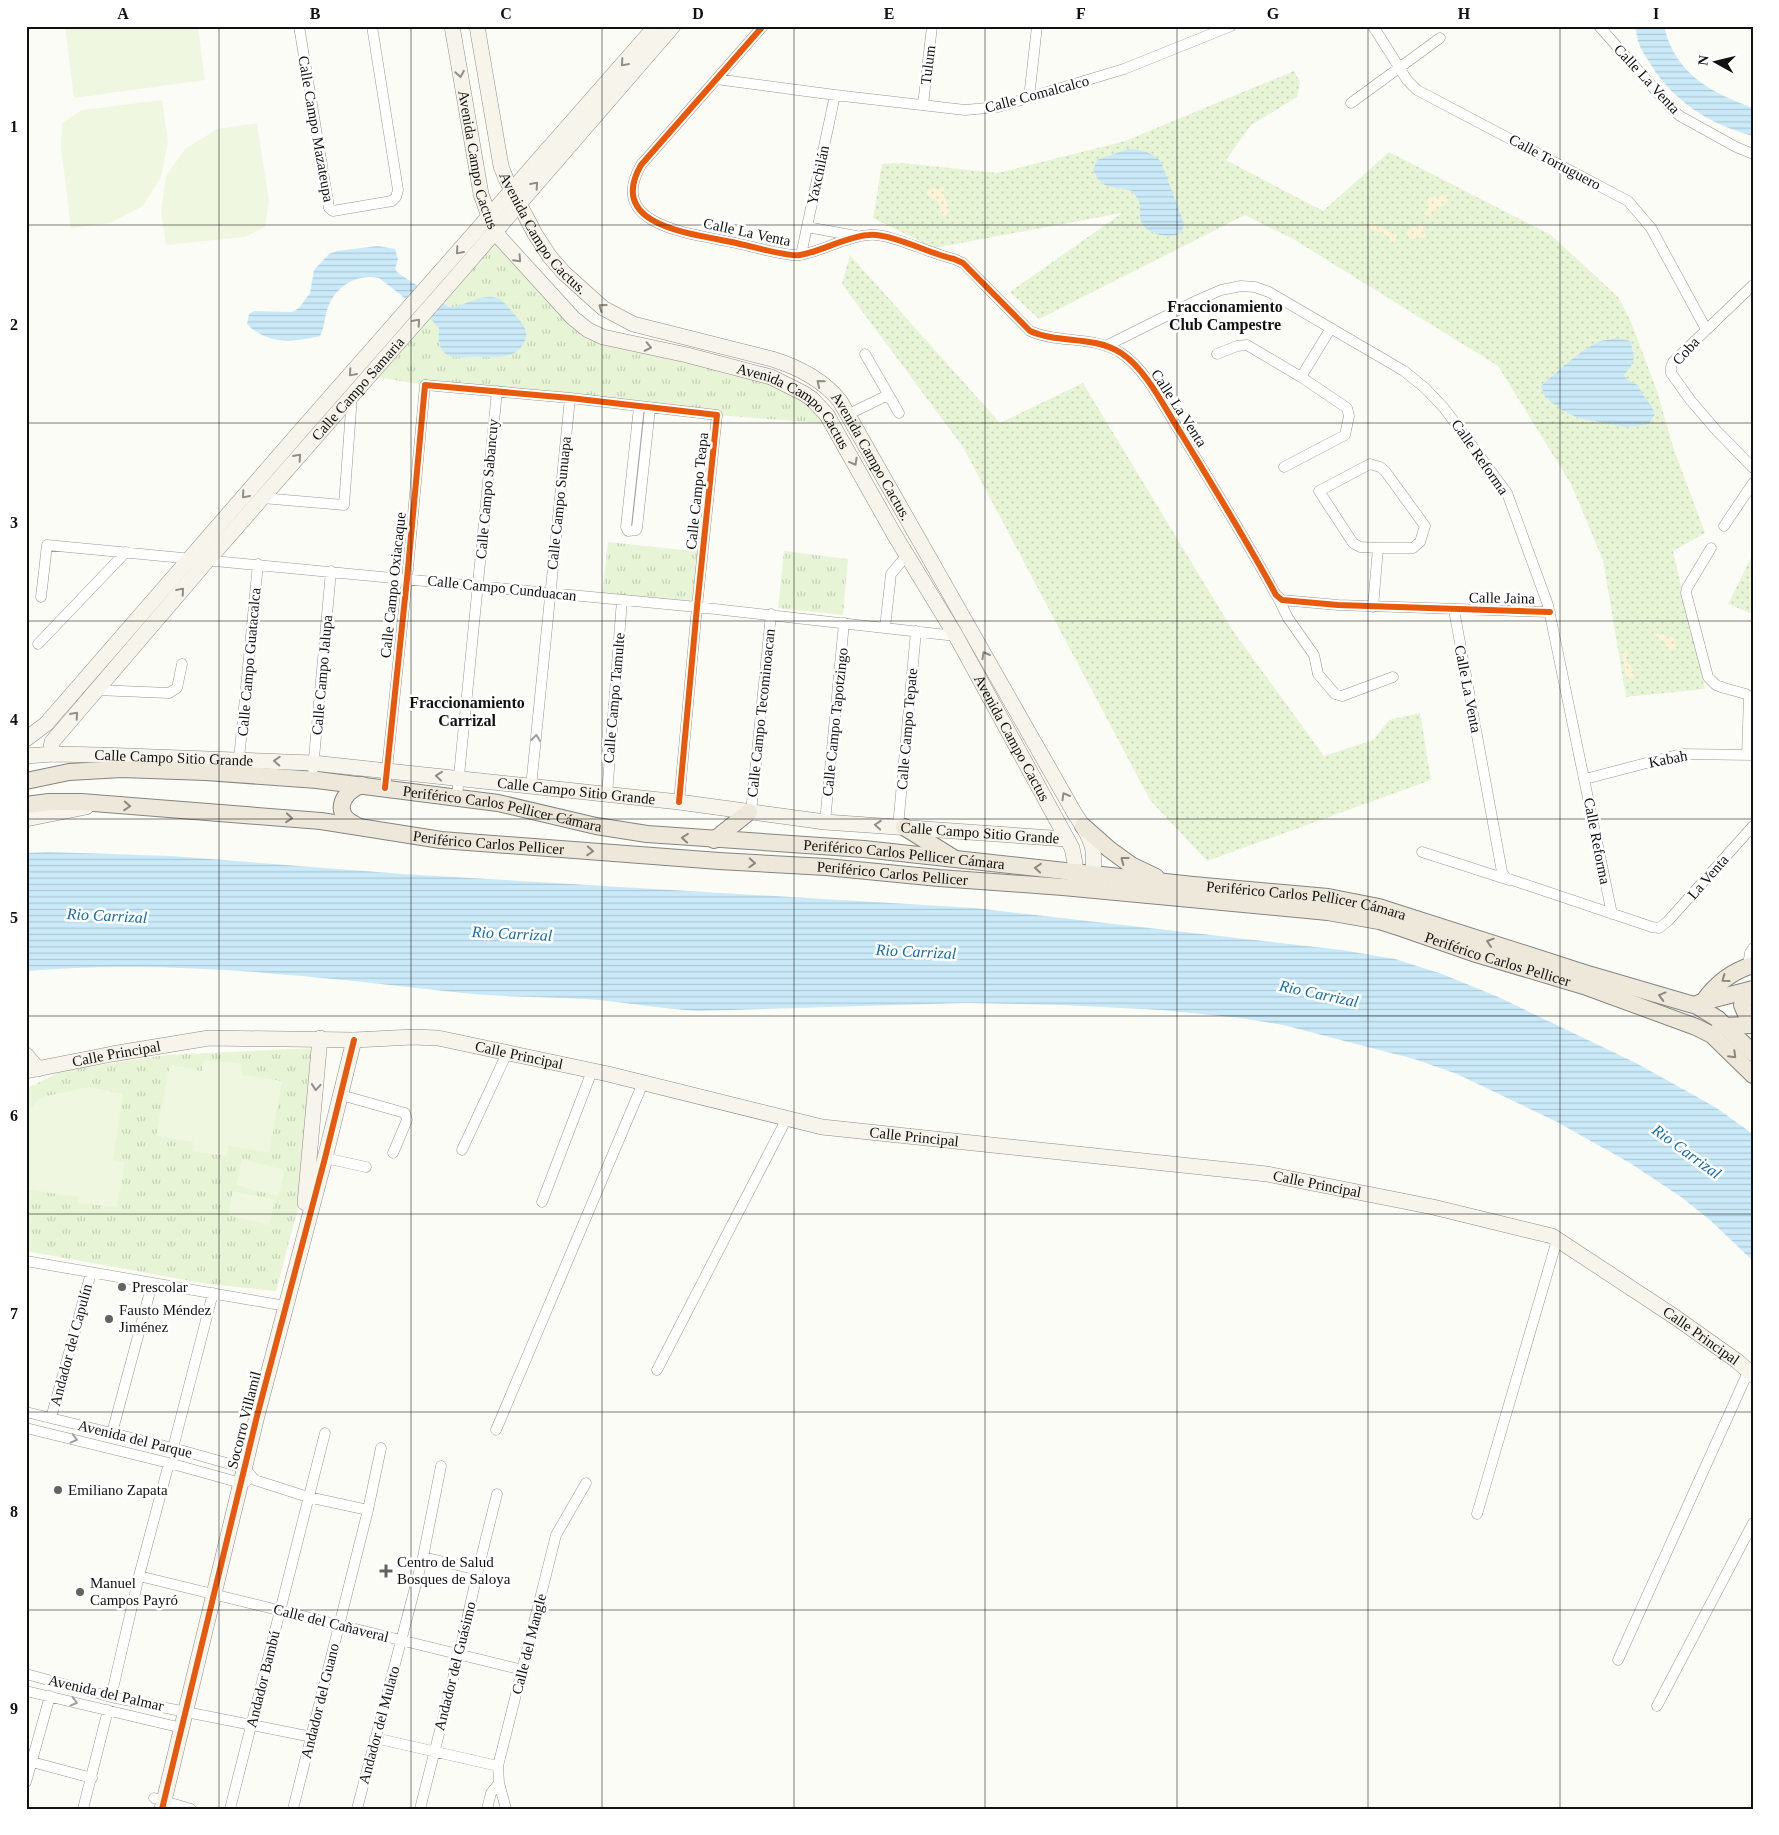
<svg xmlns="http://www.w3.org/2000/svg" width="1779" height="1835" font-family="'Times New Roman',serif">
	<defs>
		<pattern id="grass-dots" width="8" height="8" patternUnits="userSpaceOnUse" patternTransform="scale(1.25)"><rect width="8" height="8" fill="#e7f4d6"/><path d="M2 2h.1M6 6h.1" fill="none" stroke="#c5d0b7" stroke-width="1.8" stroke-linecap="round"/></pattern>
		<pattern id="sand-dots" width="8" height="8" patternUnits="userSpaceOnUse" patternTransform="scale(1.25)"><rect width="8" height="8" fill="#fdf4d8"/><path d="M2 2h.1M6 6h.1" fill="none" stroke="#d8d0b8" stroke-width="1.8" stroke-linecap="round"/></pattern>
		<pattern id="park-tufts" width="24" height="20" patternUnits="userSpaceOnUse" patternTransform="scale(1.25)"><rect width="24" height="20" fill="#e7f4d6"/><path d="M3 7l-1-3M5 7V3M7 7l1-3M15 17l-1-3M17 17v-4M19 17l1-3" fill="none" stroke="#c5d0b7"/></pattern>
		<pattern id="water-rules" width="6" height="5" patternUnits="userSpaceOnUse" patternTransform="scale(1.25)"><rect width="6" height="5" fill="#cbeaf9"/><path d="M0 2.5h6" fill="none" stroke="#adc8d4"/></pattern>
	</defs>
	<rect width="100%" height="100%" fill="#fcfcf7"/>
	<path fill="url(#grass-dots)" d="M1294,71L1300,82L1297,97L1251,125L1226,160L1323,211L1389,152L1551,235L1619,298L1631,322L1643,354L1657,391L1673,447L1705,533L1673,551L1705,689L1626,697L1603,560L1571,484L1498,366L1293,239L1245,215L1039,319L1010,292L1122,213L934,248L873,218L882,164L902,163L998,173L1125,141Z
		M850,255L1000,423L1083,383L1233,631L1324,756L1373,740L1389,720L1420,713L1431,780L1207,861L1150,800L963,447L842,284Z
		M1753,554V614L1728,604Z"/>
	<path fill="url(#sand-dots)" d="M941,187H944V198L947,202L949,211L945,216L941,214C940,203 939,200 928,196L927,192L932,188L939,190Z
		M1444,194L1447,196L1448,201L1430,214L1426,215L1424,214L1428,207V197H1438Z
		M1370,222L1397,235L1395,242L1390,243L1389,236L1369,228Z
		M1420,224L1423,225V230L1426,235L1425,238H1413L1410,239L1407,233L1408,231Z
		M1657,634L1672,637L1676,643L1675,650H1669L1664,641L1657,638L1655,635Z
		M1627,651L1629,655L1626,658V662L1632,666L1634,677L1629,679L1626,677L1622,653Z"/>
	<path fill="url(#park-tufts)" d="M495,231L578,323L771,377L833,424L717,415L425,385L369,376Z
		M608,542L702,552L697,607L602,598Z
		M784,551L848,559L843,615L778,608Z
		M315,1048L299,1204L276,1291L208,1284L26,1251V1089L61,1071L166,1055Z"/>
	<path fill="#f0f7e0" d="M65,26H198L205,80L74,98Z
		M162,100L168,142L161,177L143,206L110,223L71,228L61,148L62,123L82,110Z
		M257,123L269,201L265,227L245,237L166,245L161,211L166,176L185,149L217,129Z
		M204,1060L242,1064V1075L282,1081L269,1153L229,1146L227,1156L192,1151L193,1142L156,1136L170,1065L202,1071Z
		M89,1087L123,1094L113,1160L125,1162L117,1207L78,1203V1197L26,1189L27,1110L42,1097Z
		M242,1159L285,1170L278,1196L236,1185Z
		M233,1191L275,1200L269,1225L228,1215Z"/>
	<path fill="url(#water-rules)" d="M1635,26H1664C1675,74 1710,92 1753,108V136C1711,125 1674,102 1651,65C1647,58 1640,49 1638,41C1637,37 1636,31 1635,26Z
		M1128,149C1141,149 1152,152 1161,162L1183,221C1188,244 1151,237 1143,225C1138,218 1141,209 1139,201C1138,198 1134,194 1132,191C1111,184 1105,193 1093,170L1097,160Z
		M378,246L395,249L398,259L395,269L398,273L449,307C464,307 478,295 493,297C503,298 510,310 516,316C522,323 529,330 525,340C517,361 494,357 475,357C467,357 456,359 448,355C438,350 438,338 439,328L429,317L379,278C355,273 334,288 327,310C324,319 325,327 320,336C295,342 267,345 247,324L249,314L254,311L292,312L299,308L310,293L314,270L329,254L337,251Z
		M1617,338L1630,341C1635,357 1636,362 1624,375L1627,380L1638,385C1643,398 1650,401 1655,414L1649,424L1626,427L1578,418L1562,410L1545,397L1541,386C1556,373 1582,348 1601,341C1606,340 1612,339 1617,338Z
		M48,852L172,856L403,874L975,908L1342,950L1395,959L1442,974L1496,996L1636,1063L1715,1107L1753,1134V1261L1710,1220L1681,1197L1630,1163L1557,1122L1457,1074L1414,1059L1283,1025L1241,1018L1161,1010L1062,1005L965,1003L698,1011C664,1009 631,1003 597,1000C549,996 501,998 453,992C312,976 169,959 26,971V853Z"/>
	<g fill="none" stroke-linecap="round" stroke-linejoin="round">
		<defs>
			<path id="street" d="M299,26L329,208L333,211L392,201L396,197L398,190L372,26
				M763,26L641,165C605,228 697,234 736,243C750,246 788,257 800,255C823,251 847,236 869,235C890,233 931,254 954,259L963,263L1030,331C1059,344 1093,335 1121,353C1147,370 1165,409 1182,435C1214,488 1247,541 1276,595L1282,600L1338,605L1550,612
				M1373,26L1407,80L1417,90L1628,201L1651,228L1706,329
				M1599,26L1673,110L1680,116L1736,147L1753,154
				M716,79L835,95L965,110L998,107L1124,69L1231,26
				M1029,98L1037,26
				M1351,103L1440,38
				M923,105L932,26
				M807,227L856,236
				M801,255L835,95
				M1753,285L1673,362L1671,367V373L1691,401L1717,431L1753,468
				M1106,346L1198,300L1221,290L1241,286L1255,287L1269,292L1404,371L1425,388L1444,408L1507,493L1548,605L1612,914
				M865,354L899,413
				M1217,354L1237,346L1247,345L1301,377L1347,408L1349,416L1345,435L1284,467
				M1301,377L1331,328
				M639,407L626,527L628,531L636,530L637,528L650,409
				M849,414L888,395
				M262,498L344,505L352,396
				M1724,526L1753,483
				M1711,548L1687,588L1686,593L1708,677L1716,685L1724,688L1746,694L1749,697L1747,755
				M1277,596L1288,618L1314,655L1318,674L1335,694L1342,696L1393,677
				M41,597L47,545L697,607L956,636
				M1373,607L1378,548L1360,547L1353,543L1319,491L1370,464L1380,467L1385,471L1425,526L1420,542L1413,548H1378
				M1454,610L1502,872L1506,878L1652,927L1659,928L1668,921L1753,826
				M885,628L891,574L907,555
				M38,644L126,552
				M96,690L169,693L177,688L182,664
				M239,759L258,564
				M313,769L331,571
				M1585,779L1681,754L1753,755
				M531,787L570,398
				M385,788L407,579L425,385L570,398L717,415L697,607L679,802
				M607,795L622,600
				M457,796L497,391
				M751,812L771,614
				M825,822L844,623
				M898,827L916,631
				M1422,852L1509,880
				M1748,966L1750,953L1753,948
				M341,1095L405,1113L407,1120L393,1153
				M462,1150L507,1053
				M325,1158L366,1167
				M542,1202L592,1071
				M26,1261L286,1306
				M657,1370L787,1118
				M26,1412L173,1448L244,1468L255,1480L308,1497L368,1510
				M51,1418L91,1273
				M26,1428L169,1463L241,1483L246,1482
				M496,1430L643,1083
				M112,1433L152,1284
				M173,1448L213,1293
				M1477,1514L1557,1240
				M423,1557L478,1570
				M139,1576L523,1670
				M1618,1660L1749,1370
				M26,1674L111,1697L312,1737
				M26,1691L182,1728
				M111,1697L139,1576L169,1463
				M1657,1706L1753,1523
				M375,1738L498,1766
				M32,1762L92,1778
				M26,1782L50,1696
				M154,1798L191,1809
				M83,1809L108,1710
				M230,1809L325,1433
				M293,1809L368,1510L381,1448
				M357,1809L423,1557L441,1466
				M420,1809L459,1655L478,1570L497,1494
				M487,1809L491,1793L499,1783
				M506,1809L499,1783L498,1766L556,1535L586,1483"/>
			<g id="secondary">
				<path id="s1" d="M452,26L481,194L492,225L501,239L573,318L588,330L603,337L687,355L771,377L803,393L812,399L827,415L894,534L956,636L1072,848L1075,863L1074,885"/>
				<path id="s2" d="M477,26L501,166L506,179L535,234L550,257L564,273L603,308L633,324L772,359C798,367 823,380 840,401L1075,814C1096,845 1095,850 1092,886"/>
				<path d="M26,739L46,724L304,427L656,26"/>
				<path id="s3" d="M54,754L51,747L52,742L206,562L449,285L673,26"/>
				<path id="s4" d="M26,756L54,754L101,755L313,763L679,802L825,822L1067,839"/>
				<path d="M26,819L86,807"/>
				<path d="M26,1055L38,1069"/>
				<path id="s5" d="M26,1071L112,1054L209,1038L354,1040L413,1037L438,1038L608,1074L822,1127L1267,1174L1433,1207L1552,1236L1675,1317L1737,1361L1753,1375"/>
				<path d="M305,1203L320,1038"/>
				<path d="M162,1809L257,1416L325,1158L354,1040"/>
			</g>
			<g id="primary">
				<path id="s6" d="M26,781L69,772L122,769L206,772L317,780L498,803L596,826L647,834L864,849L1193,885L1328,897L1379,907L1591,975L1697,1006L1718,1019L1753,1053"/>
				<path id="s7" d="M26,805L49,802H81L321,821L441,840L719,861L826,867L939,878L1063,887L1328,912L1379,921L1404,929L1473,953L1584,986L1696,1027L1712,1035L1753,1075"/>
				<path d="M356,825C332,815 341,792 362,785"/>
				<path d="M1083,826L1109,849L1131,865L1156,877"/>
				<path d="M904,827L952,857"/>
				<path d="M714,840L749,812"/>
				<path d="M1753,990L1745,997L1742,1005L1746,1014L1753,1018"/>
				<path d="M1703,1002C1715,985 1732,971 1753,965"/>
				<path d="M1699,1003L1753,989"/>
				<path d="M1720,1026L1753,1025"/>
			</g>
		</defs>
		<use href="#street" stroke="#979795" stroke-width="11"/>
		<use href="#secondary" stroke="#8d8d8b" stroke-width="16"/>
		<use href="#primary" stroke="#848482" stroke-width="18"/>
		<use href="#street" stroke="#fffffe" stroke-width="10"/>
		<use href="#secondary" stroke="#f6f4eb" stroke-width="15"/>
		<use href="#primary" stroke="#eee8da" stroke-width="16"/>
		<defs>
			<path id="cycleway" d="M763,26L641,165C605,228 697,234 736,243C750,246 788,257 800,255C823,251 847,236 869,235C890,233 931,254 954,259L963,263L1030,331C1059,344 1093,335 1121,353C1147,370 1165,409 1182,435C1214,488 1247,541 1276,595L1282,600L1338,605L1550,612
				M385,788L407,579L425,385L570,398L717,415L697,607L679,802
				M162,1809L257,1416L325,1158L354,1040"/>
		</defs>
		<use href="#cycleway" stroke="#fff" stroke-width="9"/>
		<use href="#cycleway" stroke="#e8590c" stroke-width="6"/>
	</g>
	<defs><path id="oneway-chevron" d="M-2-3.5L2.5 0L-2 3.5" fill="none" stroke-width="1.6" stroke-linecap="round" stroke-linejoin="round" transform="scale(1.25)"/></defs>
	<g stroke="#8f8e89">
		<use href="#oneway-chevron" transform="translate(624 63) rotate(131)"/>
		<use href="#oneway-chevron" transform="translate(460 74) rotate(80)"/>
		<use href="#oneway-chevron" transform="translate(535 185) rotate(-49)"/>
		<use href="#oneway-chevron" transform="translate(459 251) rotate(131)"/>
		<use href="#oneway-chevron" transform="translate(518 259) rotate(47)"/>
		<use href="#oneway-chevron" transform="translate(602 307) rotate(-144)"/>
		<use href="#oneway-chevron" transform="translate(417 322) rotate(-49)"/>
		<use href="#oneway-chevron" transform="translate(648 347) rotate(12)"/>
		<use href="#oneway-chevron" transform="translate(352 373) rotate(131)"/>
		<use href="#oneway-chevron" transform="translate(820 383) rotate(-141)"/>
		<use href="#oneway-chevron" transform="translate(298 457) rotate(-49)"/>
		<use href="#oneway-chevron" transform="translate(854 462) rotate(61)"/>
		<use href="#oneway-chevron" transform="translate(245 495) rotate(131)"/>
		<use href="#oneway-chevron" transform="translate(181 591) rotate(-49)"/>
		<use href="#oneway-chevron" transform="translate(985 655) rotate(-120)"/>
		<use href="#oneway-chevron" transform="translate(75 715) rotate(-49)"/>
		<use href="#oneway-chevron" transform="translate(277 761) rotate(-177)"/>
		<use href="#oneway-chevron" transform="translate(439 776) rotate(-174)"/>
		<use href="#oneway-chevron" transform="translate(1065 796) rotate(-120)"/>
		<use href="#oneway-chevron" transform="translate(878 825) rotate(-176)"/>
		<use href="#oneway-chevron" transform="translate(316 1087) rotate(95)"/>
	</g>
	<g stroke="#a0a09f">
		<use href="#oneway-chevron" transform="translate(536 738) rotate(-84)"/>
		<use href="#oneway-chevron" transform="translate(74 1439) rotate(14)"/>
		<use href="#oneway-chevron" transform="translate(74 1702) rotate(14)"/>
	</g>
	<g stroke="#8b8780">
		<use href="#oneway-chevron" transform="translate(127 806) rotate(4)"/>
		<use href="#oneway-chevron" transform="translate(289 818) rotate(5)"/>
		<use href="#oneway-chevron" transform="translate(685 838) rotate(-175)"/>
		<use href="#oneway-chevron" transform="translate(590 851) rotate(4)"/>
		<use href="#oneway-chevron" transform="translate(1124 860) rotate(-143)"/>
		<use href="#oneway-chevron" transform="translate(752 863) rotate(3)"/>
		<use href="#oneway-chevron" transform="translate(1038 868) rotate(-175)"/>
		<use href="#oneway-chevron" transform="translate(1490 942) rotate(-162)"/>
		<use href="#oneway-chevron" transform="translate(1725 979) rotate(144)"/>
		<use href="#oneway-chevron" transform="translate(1662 996) rotate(-165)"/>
		<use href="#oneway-chevron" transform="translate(1733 1055) rotate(45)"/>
	</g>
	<path fill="none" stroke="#111" stroke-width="1" stroke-opacity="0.55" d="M219,26V1809M411,26V1809M602,26V1809M794,26V1809M985,26V1809M1177,26V1809M1368,26V1809M1560,26V1809M26,225H1753M26,423H1753M26,621H1753M26,819H1753M26,1016H1753M26,1214H1753M26,1412H1753M26,1610H1753"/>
	<g fill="#636362" stroke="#fff" stroke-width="2">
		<circle cx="122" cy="1287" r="5"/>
		<circle cx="109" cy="1319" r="5"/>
		<circle cx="58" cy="1490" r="5"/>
		<path d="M383.5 1563.5h5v5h5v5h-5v5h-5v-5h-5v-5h5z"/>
		<circle cx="80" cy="1592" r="5"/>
	</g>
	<g text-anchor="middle" stroke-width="5" stroke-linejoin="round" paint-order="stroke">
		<g font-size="15" fill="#111" stroke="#fff">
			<text transform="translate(928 65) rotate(-83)" y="5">Tulum</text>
			<text transform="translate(1647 79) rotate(47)" y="5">Calle La Venta</text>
			<text transform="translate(1037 94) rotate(-15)" y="5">Calle Comalcalco</text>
			<text transform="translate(316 129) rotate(80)" y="5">Calle Campo Mazateupa</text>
			<text dy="5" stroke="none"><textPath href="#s1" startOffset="136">Avenida Campo Cactus</textPath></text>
			<text transform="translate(1555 162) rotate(28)" y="5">Calle Tortuguero</text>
			<text transform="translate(818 175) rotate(-78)" y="5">Yaxchilán</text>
			<text dy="5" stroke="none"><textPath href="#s2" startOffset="222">Avenida Campo Cactus.</textPath></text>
			<text transform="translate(747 232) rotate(12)" y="5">Calle La Venta</text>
			<text transform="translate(1686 351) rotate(-48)" y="5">Coba</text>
			<text dy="5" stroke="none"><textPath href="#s3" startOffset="480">Calle Campo Samaria</textPath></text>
			<text transform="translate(1179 408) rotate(57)" y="5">Calle La Venta</text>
			<text dy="5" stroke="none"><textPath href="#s1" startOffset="571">Avenida Campo Cactus</textPath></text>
			<text transform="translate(1480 457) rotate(55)" y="5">Calle Reforma</text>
			<text dy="5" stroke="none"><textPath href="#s2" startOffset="641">Avenida Campo Cactus.</textPath></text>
			<text transform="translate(487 489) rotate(-85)" y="5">Calle Campo Sabancuy</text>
			<text transform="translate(697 491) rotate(-84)" y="5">Calle Campo Teapa</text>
			<text transform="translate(559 503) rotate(-84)" y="5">Calle Campo Sunuapa</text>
			<text transform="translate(393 585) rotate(-84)" y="5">Calle Campo Oxiacaque</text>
			<text transform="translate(502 588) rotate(6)" y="5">Calle Campo Cunduacan</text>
			<text transform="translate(1502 598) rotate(1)" y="5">Calle Jaina</text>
			<text transform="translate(249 662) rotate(-85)" y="5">Calle Campo Guatacalca</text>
			<text transform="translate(322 675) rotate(-85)" y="5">Calle Campo Jalupa</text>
			<text transform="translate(1468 689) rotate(79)" y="5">Calle La Venta</text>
			<text transform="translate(614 698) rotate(-85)" y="5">Calle Campo Tamulte</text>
			<text transform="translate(761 713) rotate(-84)" y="5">Calle Campo Tecominoacan</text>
			<text transform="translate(835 722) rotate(-84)" y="5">Calle Campo Tapotzingo</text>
			<text transform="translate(907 729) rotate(-85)" y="5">Calle Campo Tepate</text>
			<text dy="5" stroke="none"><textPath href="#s1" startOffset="976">Avenida Campo Cactus</textPath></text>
			<text dy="5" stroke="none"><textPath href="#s4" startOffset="148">Calle Campo Sitio Grande</textPath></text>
			<text transform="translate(1668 759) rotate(-11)" y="5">Kabah</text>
			<text dy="5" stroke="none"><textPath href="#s4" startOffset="552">Calle Campo Sitio Grande</textPath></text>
			<text dy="5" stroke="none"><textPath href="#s6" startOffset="480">Periférico Carlos Pellicer Cámara</textPath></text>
			<text dy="5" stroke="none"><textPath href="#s4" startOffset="958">Calle Campo Sitio Grande</textPath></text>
			<text transform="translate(1597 841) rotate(79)" y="5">Calle Reforma</text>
			<text dy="5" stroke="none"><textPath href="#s7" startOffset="465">Periférico Carlos Pellicer</textPath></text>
			<text dy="5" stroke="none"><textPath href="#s6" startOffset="885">Periférico Carlos Pellicer Cámara</textPath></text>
			<text dy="5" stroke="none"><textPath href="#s7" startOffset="870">Periférico Carlos Pellicer</textPath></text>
			<text transform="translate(1708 877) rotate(-49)" y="5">La Venta</text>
			<text dy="5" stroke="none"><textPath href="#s6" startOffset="1290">Periférico Carlos Pellicer Cámara</textPath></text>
			<text dy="5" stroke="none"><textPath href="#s7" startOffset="1484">Periférico Carlos Pellicer</textPath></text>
			<text dy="5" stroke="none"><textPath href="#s5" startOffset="92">Calle Principal</textPath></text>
			<text dy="5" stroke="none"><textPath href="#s5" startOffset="498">Calle Principal</textPath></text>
			<text dy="5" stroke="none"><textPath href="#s5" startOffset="902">Calle Principal</textPath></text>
			<text dy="5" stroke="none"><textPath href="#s5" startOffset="1308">Calle Principal</textPath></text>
			<text dy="5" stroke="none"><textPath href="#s5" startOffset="1728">Calle Principal</textPath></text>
			<text transform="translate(71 1345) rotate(-75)" y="5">Andador del Capulín</text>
			<text transform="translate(244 1420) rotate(-76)" y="5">Socorro Villamil</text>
			<text transform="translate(135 1439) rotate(14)" y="5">Avenida del Parque</text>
			<text transform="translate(331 1623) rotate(14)" y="5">Calle del Cañaveral</text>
			<text transform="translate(529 1644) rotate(-76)" y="5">Calle del Mangle</text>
			<text transform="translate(455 1666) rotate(-76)" y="5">Andador del Guásimo</text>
			<text transform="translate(263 1679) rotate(-76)" y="5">Andador Bambú</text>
			<text transform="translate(106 1693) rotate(13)" y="5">Avenida del Palmar</text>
			<text transform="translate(320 1701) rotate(-76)" y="5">Andador del Guano</text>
			<text transform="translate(379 1725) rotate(-75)" y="5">Andador del Mulato</text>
		</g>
		<g font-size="15" fill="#111" stroke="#fff" text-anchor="start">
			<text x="132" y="1292">Prescolar</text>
			<text x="119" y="1315">Fausto Méndez<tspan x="119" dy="17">Jiménez</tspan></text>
			<text x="68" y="1495">Emiliano Zapata</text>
			<text x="397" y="1567">Centro de Salud<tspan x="397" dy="17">Bosques de Saloya</tspan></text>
			<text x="90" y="1588">Manuel<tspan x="90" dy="17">Campos Payró</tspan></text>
		</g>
		<g font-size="16" font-weight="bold" fill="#111" stroke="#fff">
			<text x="1225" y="312">Fraccionamiento<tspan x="1225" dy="18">Club Campestre</tspan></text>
			<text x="467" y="708">Fraccionamiento<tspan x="467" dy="18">Carrizal</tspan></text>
		</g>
		<g font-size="16" font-style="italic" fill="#116cac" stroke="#fff">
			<text transform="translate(107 915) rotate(3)" y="6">Rio Carrizal</text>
			<text transform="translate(512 933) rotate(3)" y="6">Rio Carrizal</text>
			<text transform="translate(916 951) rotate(3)" y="6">Rio Carrizal</text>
			<text transform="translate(1319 993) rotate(12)" y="6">Rio Carrizal</text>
			<text transform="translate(1687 1151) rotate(36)" y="6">Rio Carrizal</text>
		</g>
	</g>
	<rect width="1779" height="1835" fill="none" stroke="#ffffff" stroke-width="55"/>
	<g transform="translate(1716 62) rotate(278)" stroke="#ffffff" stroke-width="4" paint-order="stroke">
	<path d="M0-4L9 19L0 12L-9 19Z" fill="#111111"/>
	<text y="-8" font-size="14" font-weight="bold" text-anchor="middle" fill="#111111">N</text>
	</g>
	<rect x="28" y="28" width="1724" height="1780" fill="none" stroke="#111" stroke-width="2"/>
	<g font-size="16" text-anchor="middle" font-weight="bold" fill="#111">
		<text x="123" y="19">A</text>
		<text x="315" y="19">B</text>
		<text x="506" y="19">C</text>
		<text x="698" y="19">D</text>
		<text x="889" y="19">E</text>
		<text x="1081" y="19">F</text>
		<text x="1273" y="19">G</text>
		<text x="1464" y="19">H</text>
		<text x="1656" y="19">I</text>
		<text x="14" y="132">1</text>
		<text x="14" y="330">2</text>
		<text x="14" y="528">3</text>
		<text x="14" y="725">4</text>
		<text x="14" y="923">5</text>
		<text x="14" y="1121">6</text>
		<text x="14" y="1319">7</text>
		<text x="14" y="1517">8</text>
		<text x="14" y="1714">9</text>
	</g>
</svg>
